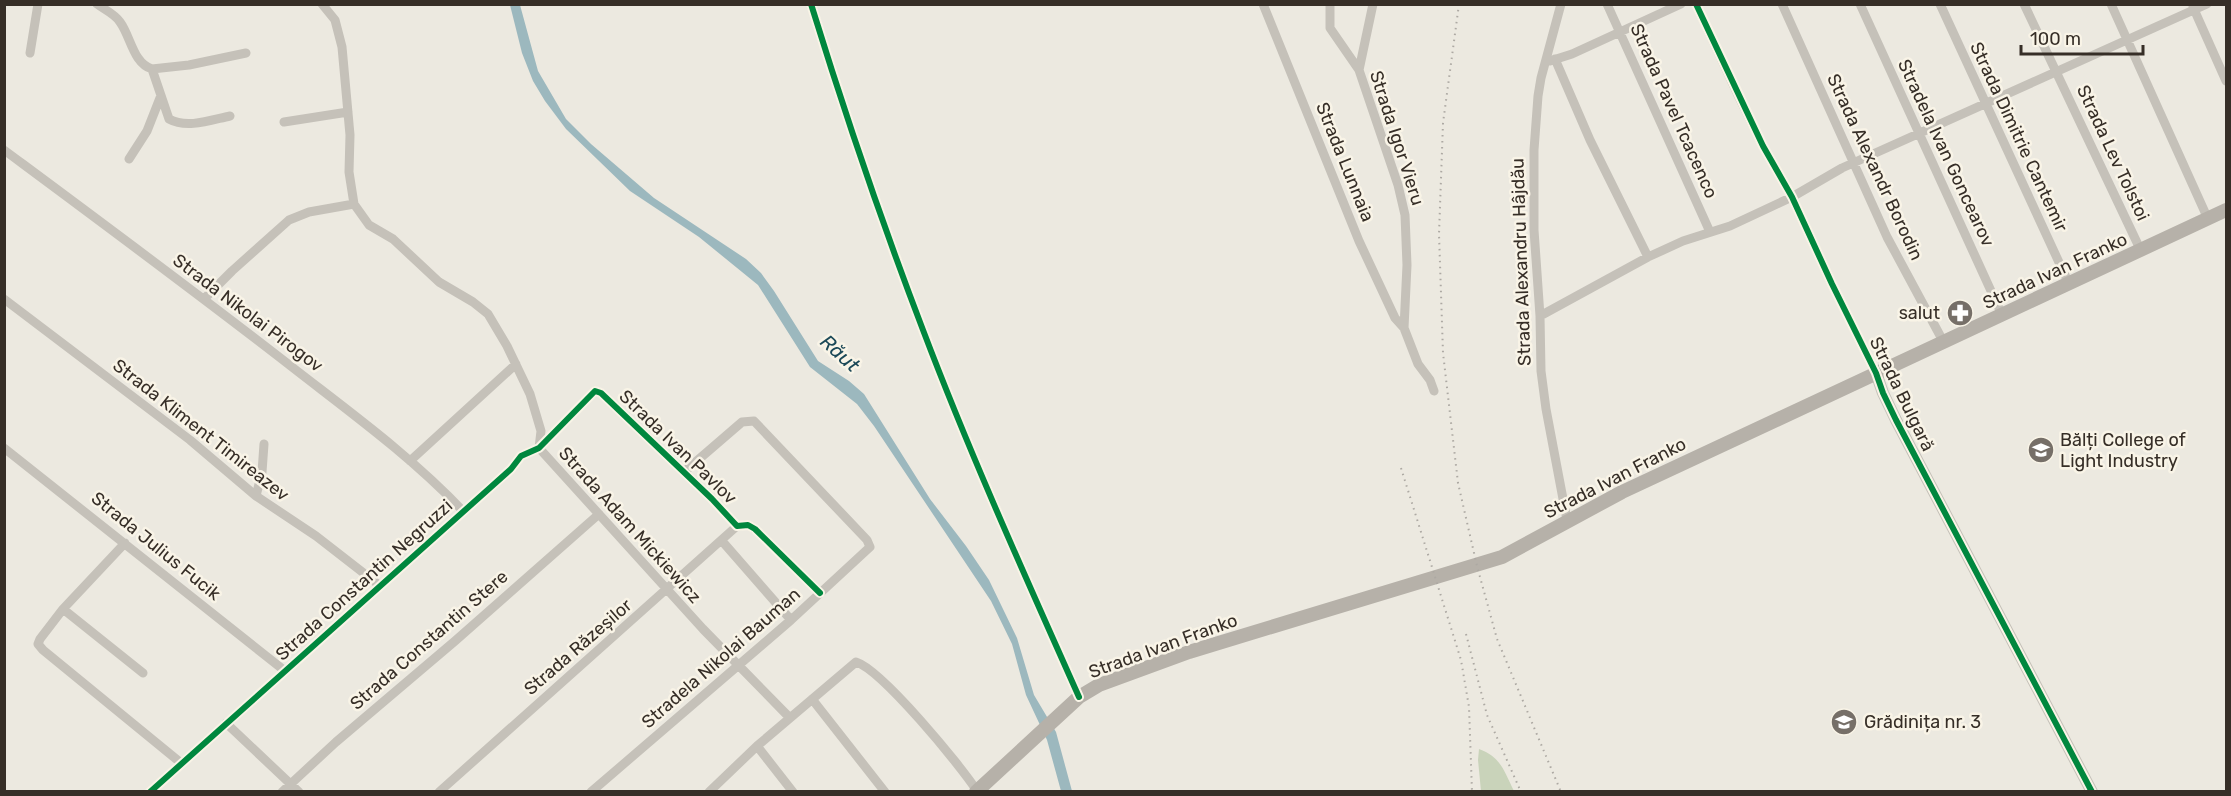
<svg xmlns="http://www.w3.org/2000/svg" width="2231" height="796" font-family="Rubik,sans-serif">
	<rect width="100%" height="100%" fill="#ece9e0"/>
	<path fill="#c9d3ba" d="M1479,749C1501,757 1504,771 1514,791H1481L1478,760Z"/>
	<path fill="#9cb8be" d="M510,5H520L538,71L566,119L591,144L654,198L746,259L761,273L774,291L818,361L849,381L864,394L930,499L966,546L989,580L1017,638L1034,695L1056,732L1072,791H1061L1047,740L1026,695L1012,644L991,601L874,426L857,404L810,367L758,285L699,237L630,191L566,129L545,101L533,81L522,53Z"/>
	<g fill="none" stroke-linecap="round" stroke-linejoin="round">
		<path stroke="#c5c1b9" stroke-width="9" d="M97,4C105,10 115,14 120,22C131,37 133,63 152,69L169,119C187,129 211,120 230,116
			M322,4L335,20L342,47L350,135L349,172L354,204L369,225L393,239L439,282L473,302L488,314L507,346L530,394L541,431L539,448L703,629L790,718
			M811,4C845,114 882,223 923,330C970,454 1025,576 1079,697
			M1263,4L1359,241L1395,318L1404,328
			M1330,4V28L1359,70L1398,185L1405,215L1407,265L1404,328L1418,364L1430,380L1434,391
			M1561,4L1541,78L1538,96L1534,150V230L1540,316L1541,371L1546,409L1567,520
			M1607,4L1710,232
			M1696,4L1739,97L1763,146L1792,197L1832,284L1876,373
			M1782,4L1887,237L1943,341
			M1860,4L2002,315
			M1940,4L2069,284
			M2024,4L2141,251
			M2111,4L2208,219
			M2193,7L2226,81
			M30,53L38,4
			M1555,59L1590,140L1648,257
			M1550,61L1572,54L1681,4
			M152,69L189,65L246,53
			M1359,70L1373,4
			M284,122L348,112
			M4,150C101,222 197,293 292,367C351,413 412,457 463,511
			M129,159L147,131L160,98
			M4,299L190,440L256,496L316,536L379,585
			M204,299L232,271L289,220L309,212L354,204
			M1540,316L1648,257L1683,241L1730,226L1792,197L1842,168L2207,4
			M4,448L285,671
			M410,461L516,364
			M256,496L262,472L264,444
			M722,541L791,620
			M125,543L63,609L40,639L38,644L43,650L181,763
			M63,609L143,673
			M812,699L885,792
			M226,723L299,792
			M757,746L793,792
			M150,792L511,469L521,456L539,448L595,391L601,393L712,499L737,526L748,525L755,529L820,593
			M282,792L336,742L455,641L599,514
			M439,792L737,526
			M591,792L791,620L870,547L867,540L754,421L742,422L684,472
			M709,792L757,746L856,662C882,670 961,766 977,791"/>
		<path stroke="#c5c1b9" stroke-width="12" d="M1876,373L1883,393L1896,420L2092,792"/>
		<path stroke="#b6b1a9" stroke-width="14" d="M976,792L1079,697L1099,685L1189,652L1502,557L1622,492L2226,210"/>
		<path stroke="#ada9a3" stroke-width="2" stroke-dasharray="1.5 4.5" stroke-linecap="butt" d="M1459,4L1443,123L1439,234L1443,353L1458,483L1477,566L1497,639L1561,792
			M1401,468L1461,660L1469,707L1472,792
			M1466,634L1487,715L1521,792"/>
		<defs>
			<path id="cycleway" d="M811,4C845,114 882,223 923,330C970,454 1025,576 1079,697
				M1696,4L1763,146L1792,197L1832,284L1876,373L1883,393L1896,420L2092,792
				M150,792L511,469L521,456L539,448L595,391L601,393L712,499L737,526L748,525L755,529L820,593"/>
		</defs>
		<use href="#cycleway" stroke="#f9f4e7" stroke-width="10"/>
		<use href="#cycleway" stroke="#00873e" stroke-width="6"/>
	</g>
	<defs>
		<symbol id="pharmacy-disc" viewBox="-11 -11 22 22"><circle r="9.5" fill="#766f68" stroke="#f9f4e7"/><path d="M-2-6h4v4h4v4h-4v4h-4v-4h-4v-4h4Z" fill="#fff"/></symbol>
		<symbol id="university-disc" viewBox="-11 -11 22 22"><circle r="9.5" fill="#766f68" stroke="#f9f4e7"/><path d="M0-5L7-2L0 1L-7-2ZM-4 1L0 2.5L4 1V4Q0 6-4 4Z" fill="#fff"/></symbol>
		<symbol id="school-disc" viewBox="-11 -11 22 22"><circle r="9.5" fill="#766f68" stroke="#f9f4e7"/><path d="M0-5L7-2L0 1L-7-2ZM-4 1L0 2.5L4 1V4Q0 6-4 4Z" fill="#fff"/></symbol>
	</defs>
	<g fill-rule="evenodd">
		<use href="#pharmacy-disc" x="1945" y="298" width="30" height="30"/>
		<use href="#university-disc" x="2026" y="435" width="30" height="30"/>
		<use href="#school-disc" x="1829" y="707" width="30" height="30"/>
	</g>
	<g text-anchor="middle" stroke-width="5" stroke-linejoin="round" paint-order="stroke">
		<g font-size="18" fill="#362e27" stroke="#f9f4e7">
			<text transform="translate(1674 111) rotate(66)" y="6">Strada Pavel Tcacenco</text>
			<text transform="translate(2019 137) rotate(65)" y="6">Strada Dimitrie Cantemir</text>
			<text transform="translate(1397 138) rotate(72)" y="6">Strada Igor Vieru</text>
			<text transform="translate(1946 153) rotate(65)" y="6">Stradela Ivan Goncearov</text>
			<text transform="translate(2113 153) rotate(65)" y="6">Strada Lev Tolstoi</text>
			<text transform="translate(1345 162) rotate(68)" y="6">Strada Lunnaia</text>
			<text transform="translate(1875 167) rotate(65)" y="6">Strada Alexandr Borodin</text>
			<text transform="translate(1521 262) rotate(-92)" y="6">Strada Alexandru Hâjdău</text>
			<text transform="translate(2055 271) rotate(-25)" y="6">Strada Ivan Franko</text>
			<text transform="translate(248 313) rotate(37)" y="6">Strada Nikolai Pirogov</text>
			<text transform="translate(1902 394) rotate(64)" y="6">Strada Bulgară</text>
			<text transform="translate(201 430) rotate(38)" y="6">Strada Kliment Timireazev</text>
			<text transform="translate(678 447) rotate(44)" y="6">Strada Ivan Pavlov</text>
			<text transform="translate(1615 478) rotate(-27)" y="6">Strada Ivan Franko</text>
			<text transform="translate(630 525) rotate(48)" y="6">Strada Adam Mickiewicz</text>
			<text transform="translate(156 546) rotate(39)" y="6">Strada Julius Fucik</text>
			<text transform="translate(364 580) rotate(-42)" y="6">Strada Constantin Negruzzi</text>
			<text transform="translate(429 640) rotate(-41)" y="6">Strada Constantin Stere</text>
			<text transform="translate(1163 646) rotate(-20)" y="6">Strada Ivan Franko</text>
			<text transform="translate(578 647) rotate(-41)" y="6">Strada Răzeșilor</text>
			<text transform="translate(721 658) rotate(-41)" y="6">Stradela Nikolai Bauman</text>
		</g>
		<g font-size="18" fill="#362e27" stroke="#f9f4e7" text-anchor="start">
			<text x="1940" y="319" text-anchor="end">salut</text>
			<text x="2060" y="446">Bălți College of<tspan x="2060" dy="21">Light Industry</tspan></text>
			<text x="1864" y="728">Grădinița nr. 3</text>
		</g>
		<g font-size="20" font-style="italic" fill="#1c4958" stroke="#f9f4e7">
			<text transform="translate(840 353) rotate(42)" y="7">Răut</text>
		</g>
	</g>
	<rect width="2231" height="796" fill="none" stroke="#362e27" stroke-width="12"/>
	<path d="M2021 45v9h122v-9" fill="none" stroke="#362e27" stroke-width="3"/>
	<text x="2030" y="45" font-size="18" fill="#362e27" stroke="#f9f4e7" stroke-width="4.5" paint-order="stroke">100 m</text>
</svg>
